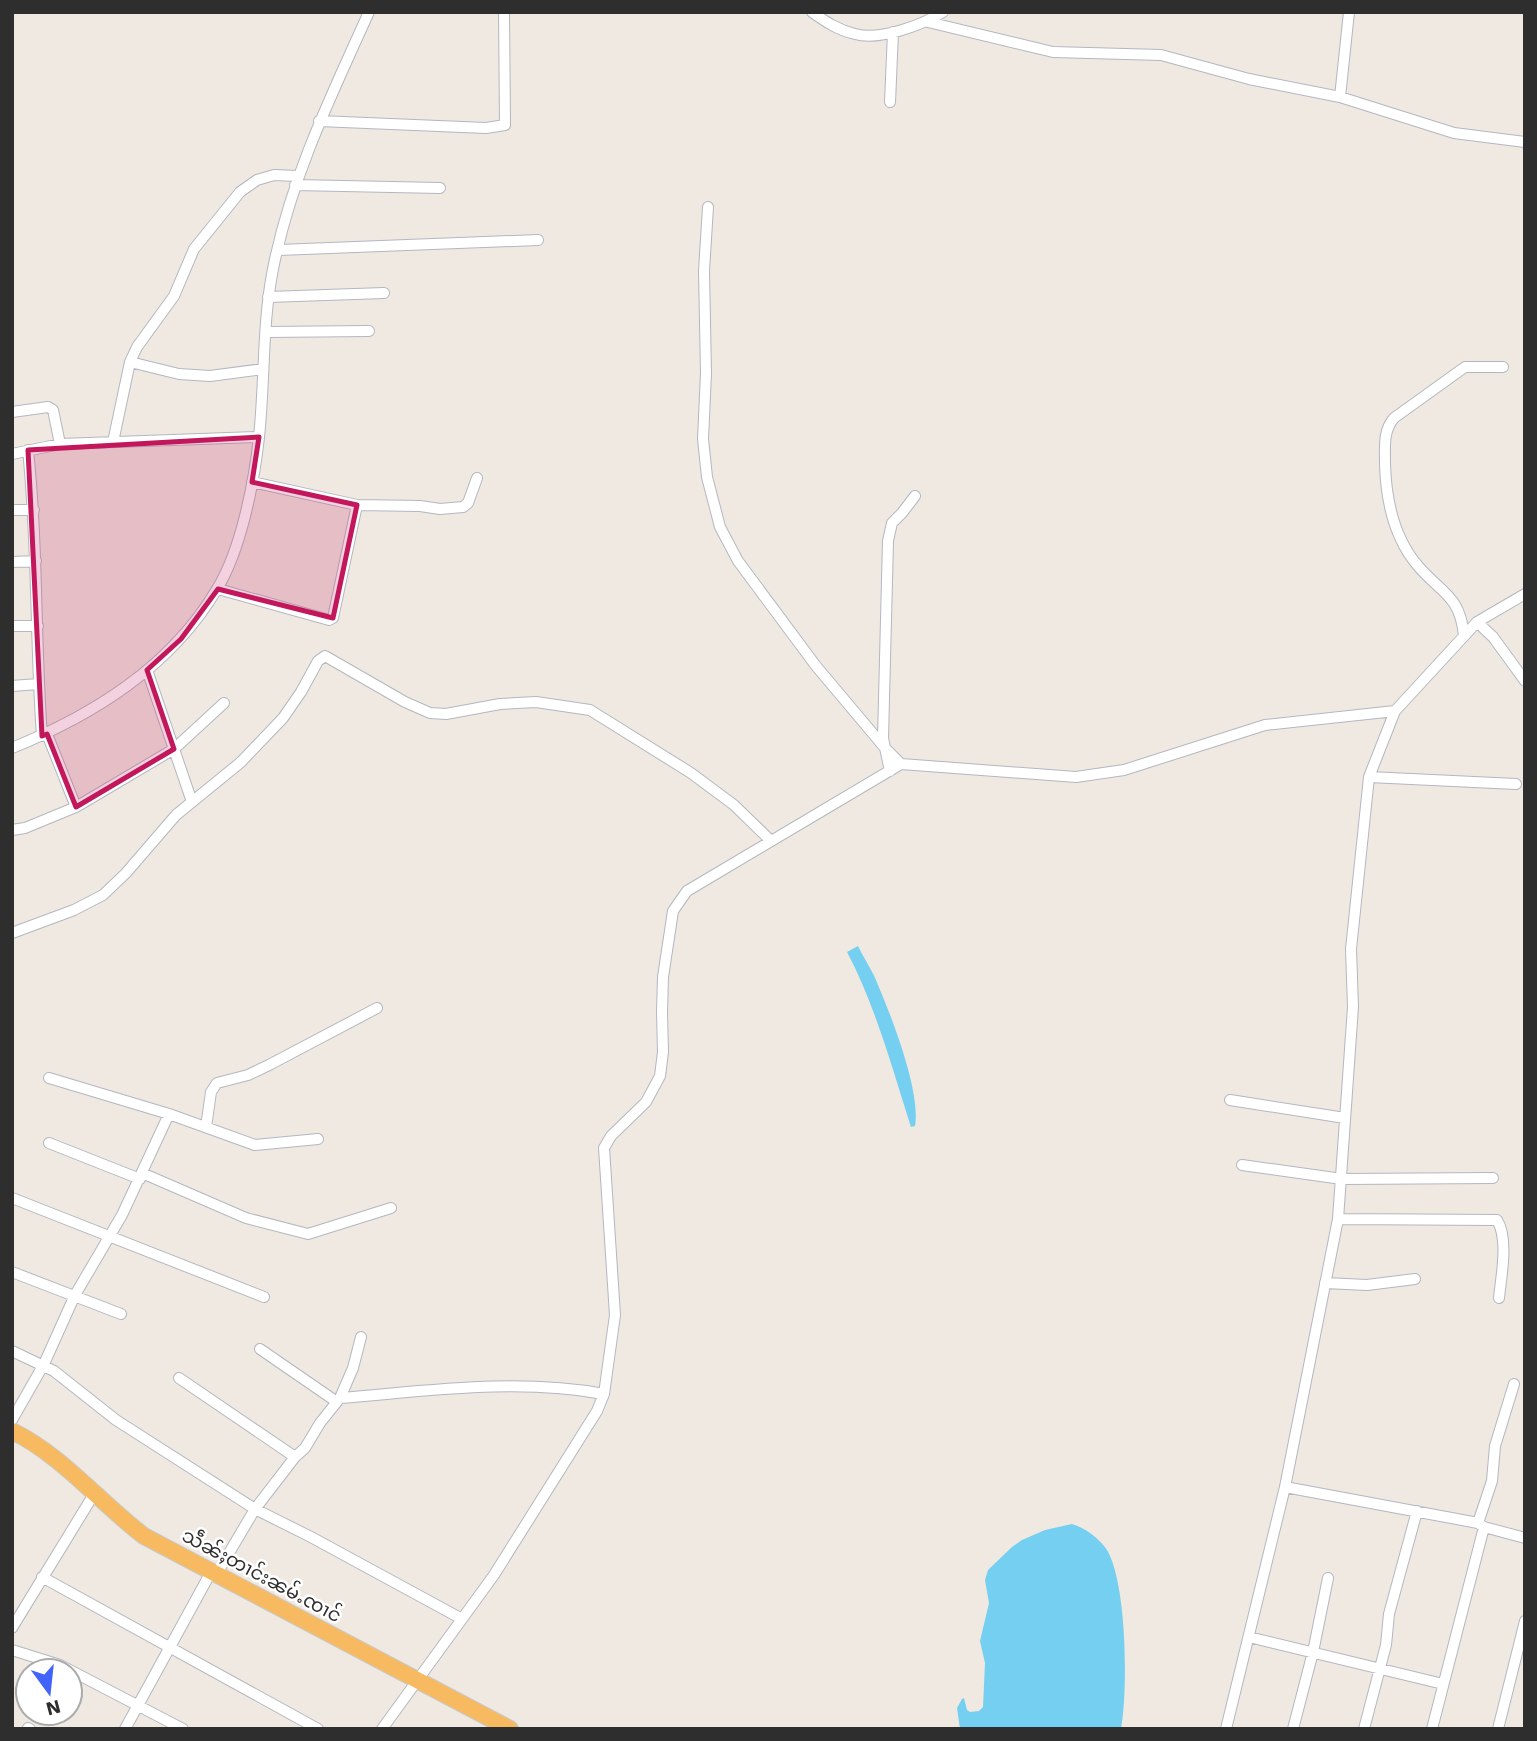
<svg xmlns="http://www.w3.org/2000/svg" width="1537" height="1741" font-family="'Work Sans','Noto Sans Myanmar',sans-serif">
	<rect width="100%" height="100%" fill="#efe9e1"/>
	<path fill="#75cff0" d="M858,946C864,959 873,971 878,985C892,1018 921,1092 915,1126L911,1127C892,1068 876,1007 847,952Z
		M1072,1524C1085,1528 1099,1538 1107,1550C1127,1584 1128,1689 1121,1729H960L957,1708L962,1699L964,1698L967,1710L970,1712L979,1711L983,1707L985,1663L980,1641L989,1603L985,1580L988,1570L1012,1547L1022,1540L1045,1530Z"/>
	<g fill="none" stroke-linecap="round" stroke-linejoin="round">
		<defs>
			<path id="minor" d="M812,12C826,22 838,30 855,34C880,41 922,25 943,12
				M928,22L1053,52L1161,55L1249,79L1340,97L1454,133L1525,142
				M1340,97L1349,12
				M890,102L893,32
				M319,121L486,128L505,125L504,12
				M295,185L440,188
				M708,207L704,271L706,373L703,439L707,477L720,527L738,561L816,666L885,748L890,771
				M278,250L538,240
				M268,297L384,293
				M266,332L369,331
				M130,362L179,374L210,376L263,369
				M12,412L48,407L53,410L60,444
				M113,442L130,362L137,347L174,296L194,249L240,192L257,180L274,175L297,176
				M28,450C38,545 35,641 42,736
				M12,454L60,444L259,437
				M252,482L357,505L420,506L440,509L463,507L468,503L477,478
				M12,510H34
				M12,562L36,561
				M218,589L329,620L333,618L357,505
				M1477,622L1493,637L1525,681
				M12,626H38
				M1464,636C1460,595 1441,593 1418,566C1394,538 1386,500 1385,464C1385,446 1383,431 1394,418L1465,367H1503
				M147,670L192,802
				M12,686L38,684
				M47,734L76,807
				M12,748C93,715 171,667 217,589C241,550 254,483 259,437C265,381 262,324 273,269C291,178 331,96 369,12
				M901,764L885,748L883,738L888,541L892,523L902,513L915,496
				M1369,777L1516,784
				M12,830L25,828L76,807L174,749L224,703
				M12,933L74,910L103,895L126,873L176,815L241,762L283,718L301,692L318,661L325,656L405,702L430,713L446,714L500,704L536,702L590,710L691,773L734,805L770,840
				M49,1078L169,1114L255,1145L318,1139
				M1230,1100L1345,1118
				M206,1127L211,1092L217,1083L248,1075L269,1065L377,1008
				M49,1143L140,1179
				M1242,1165L1342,1179L1493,1178
				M142,1173L246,1218L308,1234L391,1208
				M12,1198L264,1297
				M1338,1219L1497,1220C1509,1239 1501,1277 1499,1298
				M12,1272L121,1314
				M1325,1283L1367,1285L1415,1279
				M260,1349L337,1402
				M12,1351L54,1371L116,1420L255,1509L311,1537L462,1619
				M179,1378L295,1457
				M340,1398C427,1391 517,1378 604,1394
				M12,1420L44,1364L75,1295L122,1215L169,1114
				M1285,1487L1478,1523L1484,1527L1525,1538
				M1478,1523L1492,1481L1495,1446L1514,1384
				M216,1575L255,1509L295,1457L305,1448L320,1423L340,1398L353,1368L361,1337
				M42,1577L318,1729
				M12,1628L94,1494
				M1249,1637L1443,1684
				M12,1650L60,1665L183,1729
				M28,1728L30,1729
				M125,1729L211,1572
				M382,1729L494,1575L597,1411L604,1394L615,1315L604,1148L611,1136L646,1102L660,1076L663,1052L662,1012L663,977L673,911L687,891L901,764L1076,777L1124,770L1265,725L1395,711
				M1226,1729L1285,1487L1338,1219L1353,1007L1351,949L1369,777L1395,711L1477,622L1525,594
				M1293,1729L1313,1652L1328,1578
				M1364,1729L1386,1645L1389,1614L1417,1511
				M1432,1729L1484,1527
				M1498,1729L1525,1621"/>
			<path id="trunk" d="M12,1431C63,1456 99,1502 144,1536L510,1729"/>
		</defs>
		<use href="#minor" stroke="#b4b7c1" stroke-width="12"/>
		<use href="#trunk" stroke="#c9c9c9" stroke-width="18"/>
		<use href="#minor" stroke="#fff" stroke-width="10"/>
		<use href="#trunk" stroke="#f8ba60" stroke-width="16"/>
	</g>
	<path fill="#c2185b" fill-opacity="0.2" stroke="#c2185b" stroke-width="5" stroke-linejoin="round" d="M259,437L252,482L357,505L333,618L218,589L181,639L147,670L174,749L76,807L47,734L42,736L28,450Z"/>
	<g text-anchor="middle" stroke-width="5" stroke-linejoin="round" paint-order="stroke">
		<g font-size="19" fill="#2e2e2e" stroke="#fff">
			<text transform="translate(262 1575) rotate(28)" y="7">သဵၼ်ႈတၢင်းၼမ်ႉၸၢင်</text>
		</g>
	</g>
	<rect width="1537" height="1741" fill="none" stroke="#2e2e2e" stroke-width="28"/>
	<g transform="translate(49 1692) rotate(165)"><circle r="33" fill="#ffffff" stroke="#ababab" stroke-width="2"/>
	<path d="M0-5L12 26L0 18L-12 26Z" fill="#4264fb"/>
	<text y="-10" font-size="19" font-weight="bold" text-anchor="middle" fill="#2e2e2e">N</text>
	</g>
</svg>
